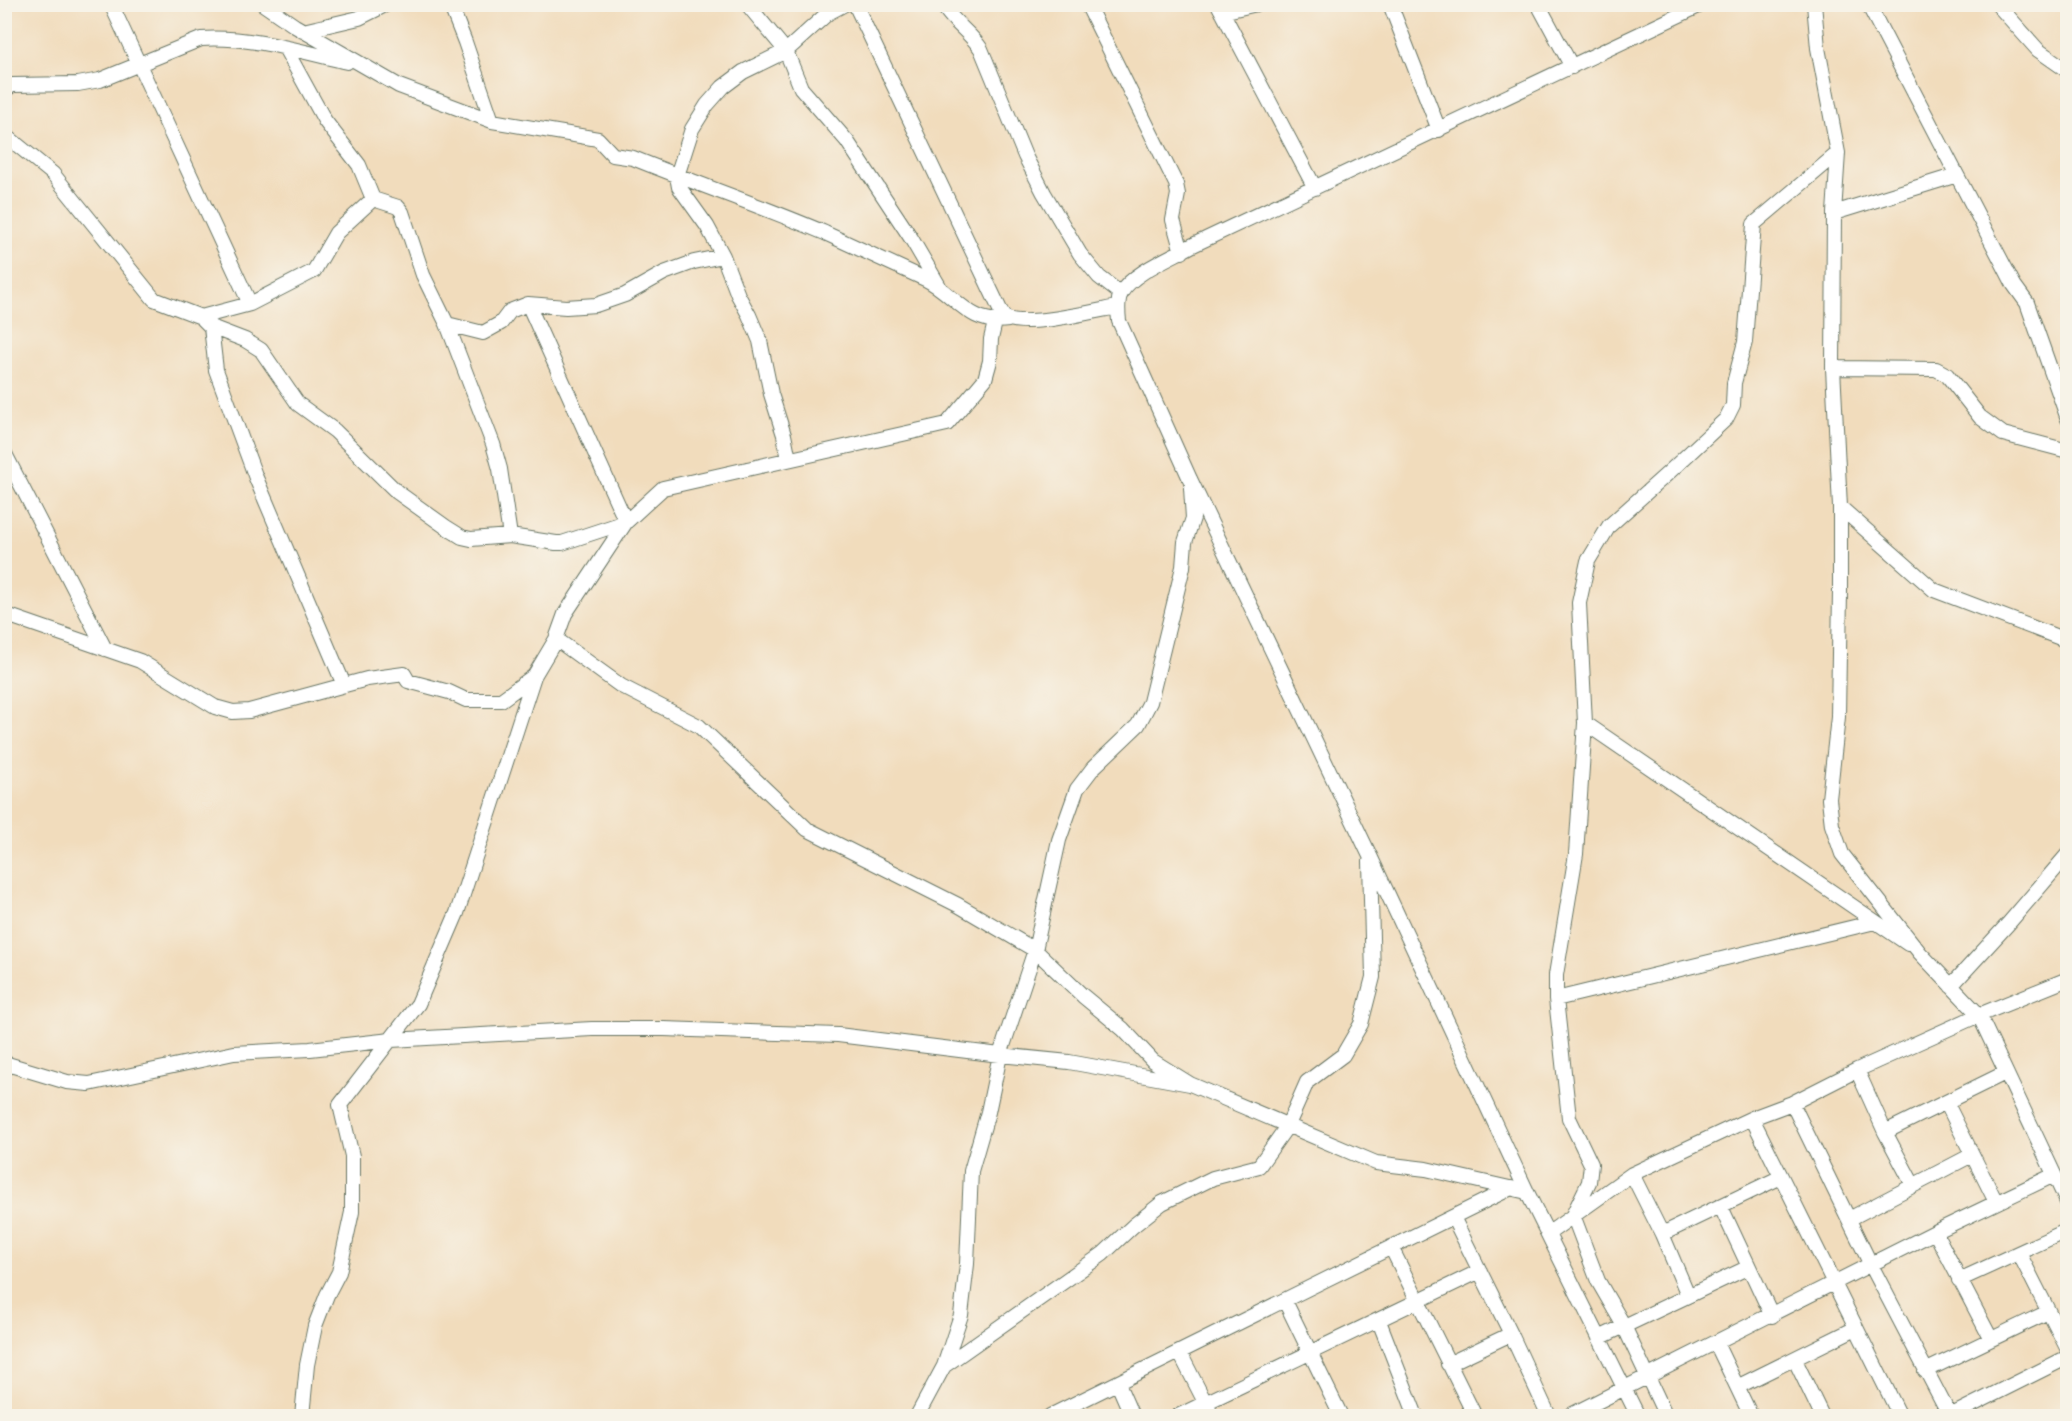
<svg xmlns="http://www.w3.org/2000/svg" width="2072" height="1421" font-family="Delius,sans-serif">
	<rect width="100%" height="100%" fill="#f7f3e8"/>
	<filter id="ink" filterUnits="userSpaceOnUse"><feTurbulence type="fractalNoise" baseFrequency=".0167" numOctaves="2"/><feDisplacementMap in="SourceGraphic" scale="12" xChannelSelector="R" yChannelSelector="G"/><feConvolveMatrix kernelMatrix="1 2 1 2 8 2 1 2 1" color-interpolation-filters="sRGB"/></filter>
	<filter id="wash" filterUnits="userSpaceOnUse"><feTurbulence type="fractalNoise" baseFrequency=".008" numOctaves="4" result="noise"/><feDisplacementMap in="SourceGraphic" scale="24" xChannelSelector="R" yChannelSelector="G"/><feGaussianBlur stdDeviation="1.35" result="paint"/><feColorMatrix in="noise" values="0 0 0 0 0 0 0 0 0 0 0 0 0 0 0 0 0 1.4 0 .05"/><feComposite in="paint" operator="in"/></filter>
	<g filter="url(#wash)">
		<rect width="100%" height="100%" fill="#f1dcbc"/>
	</g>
	<g filter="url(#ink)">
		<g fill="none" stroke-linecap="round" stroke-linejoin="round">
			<defs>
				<path id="minor" d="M111,4L250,304
					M263,4L295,26L399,86L492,121L598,139L613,155L633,158C697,184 762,206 825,233C858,248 892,264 925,279C955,293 968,326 1008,320
					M450,4L465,42L492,121
					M747,4L786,51L801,88L847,141L911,238L939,286
					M855,4L1003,316C1019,330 1095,311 1117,307
					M942,4C952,22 970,32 981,49L1025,156L1044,193L1080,254L1099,277L1121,294
					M1087,4L1176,184L1178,194L1173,220L1182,252
					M1218,4L1315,188
					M1390,4L1439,130
					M1538,4L1572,67
					M1814,4L1818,48L1838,153L1834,213L1833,368L1840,507V591L1838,717L1829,799L1832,825L1842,854L1920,953L1979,1015L2068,979
					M1868,4L2014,285L2027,303L2068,419
					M1997,4L2038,50L2068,71
					M1222,12L1257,4
					M303,31L359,18L387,4
					M285,48L325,121L359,165L373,199L398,207L402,212L423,275L447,324L493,444L500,469L510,536
					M4,91L12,85L78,84L100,80L201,39C250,36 299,51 347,62
					M4,134L53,174L154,299L201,317L211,327L245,340L261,350L298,404L335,431L397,492L446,527L462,537L471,539L510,536L556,543H562L626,522L663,488L947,424L985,379L990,361L991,339L995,322
					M1834,213L1957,175
					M201,317L250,304L314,271L336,233L373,199
					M447,324L483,333L501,323L510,311L528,304L566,307L596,305L625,295L664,273L694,262L723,256
					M211,327L216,370L256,478L344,685
					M1833,368L1936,369L1947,375L1980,417L2003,434L2068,451
					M4,452L105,649
					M789,459L784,435L771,394L760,341L749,315L738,295L723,256L707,226L679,187L677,176L692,129L707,105L723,87L743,72L786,51L828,13L845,4
					M1840,507L1934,590L2068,641
					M4,614L140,661L215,707L233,712L249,711L367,679L404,674L408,681L449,692L466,700H501L534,676L556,639L565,614L626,522L528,304
					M556,639L621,686L699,726L807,829L958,905L1035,950L1083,996L1123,1029L1153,1061L1190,1084L1376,1163L1426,1169L1527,1192
					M1585,723L1908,944
					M1951,986L2008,924L2068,854
					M1556,999L1875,922
					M4,1063L67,1082L89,1084L234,1053L310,1049L391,1040L592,1029H664L838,1035L1000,1055L1069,1062L1190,1084
					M1857,1070L1885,1132L1913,1185
					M1946,1102L1996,1202
					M1792,1103L1871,1265L1950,1416
					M1752,1118L1900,1416
					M1885,1132L2005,1073
					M1632,1174L1662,1234L1688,1295
					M1721,1207L1772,1316
					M1453,1217L1511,1334L1549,1416
					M1849,1219L1972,1155
					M1935,1232L1991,1339
					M1549,1233L1632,1174L1752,1118L1792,1103L1857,1070L1979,1015L2068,1204
					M1662,1234L1781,1177
					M1391,1247L1475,1416
					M2019,1253L2068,1350
					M1959,1280L2068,1230
					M1285,1301L1341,1416
					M1379,1321L1416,1416
					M1599,1338L1749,1267
					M1716,1343L1751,1416
					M1180,1353L1212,1416
					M1795,1360L1822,1416
					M1448,1364L1511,1334
					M944,1366L1103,1254L1133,1226L1162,1203L1213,1178L1259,1166L1288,1125L1307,1082L1343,1055L1361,1024L1373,977L1370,861
					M1925,1371L2048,1312
					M1118,1384L1132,1416
					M1737,1387L1856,1328
					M302,1416L307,1365L315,1326L327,1295L339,1272L352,1212V1156L340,1105L418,1004L457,913L534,676
					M917,1416L944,1366L961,1315L967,1264L971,1171L988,1112L1000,1055L1035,950L1059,840L1077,789L1093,768L1138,725L1150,702L1183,567L1185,542L1193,518L1191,488
					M1050,1416L1511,1188
					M1178,1416L1480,1271
					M1569,1416L1935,1232L2054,1175
					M1638,1416L1527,1192L1370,856L1190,479L1119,321C1118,312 1117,301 1121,293C1132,273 1172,257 1191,246L1703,4
					M1666,1416L1624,1326L1598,1281L1573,1215L1589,1182L1591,1164L1569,1118L1556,999V975L1576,854L1585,723L1579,603L1588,561L1609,526L1667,474L1726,419L1733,405L1734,383L1745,342L1754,224L1838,153
					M1950,1416L2068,1357"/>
			</defs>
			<use href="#minor" stroke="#687564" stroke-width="16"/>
			<use href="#minor" stroke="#fff" stroke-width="14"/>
		</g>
	</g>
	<rect width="2072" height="1421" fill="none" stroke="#f7f3e8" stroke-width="24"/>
</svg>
